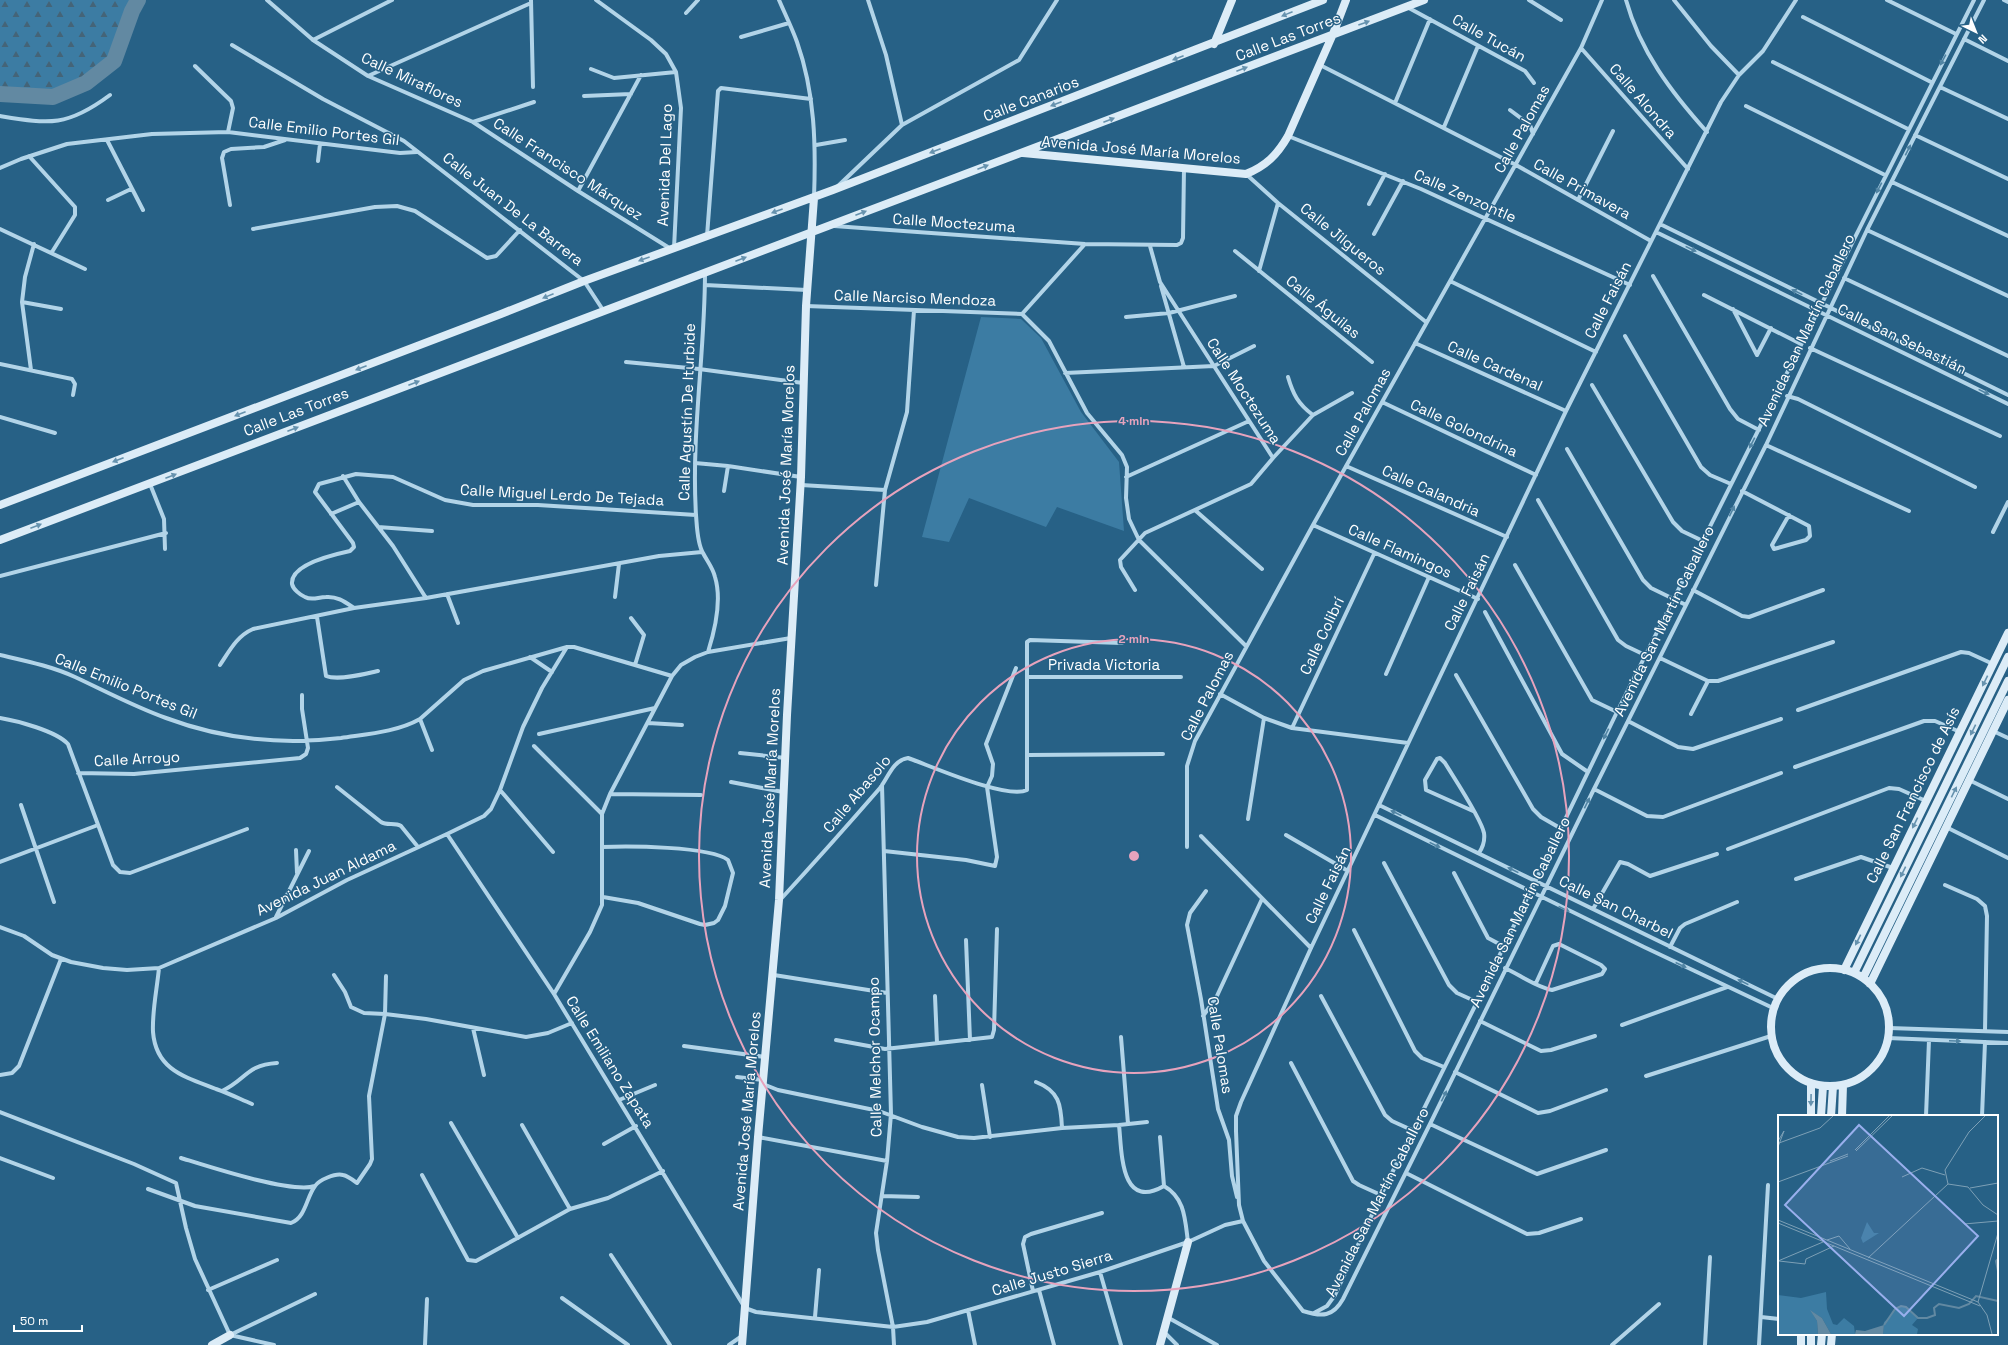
<svg xmlns="http://www.w3.org/2000/svg" width="2008" height="1345" font-family="'Space Grotesk',sans-serif">
	<defs>
		<pattern id="forest-firs" width="22" height="20" patternUnits="userSpaceOnUse"><rect width="22" height="20" fill="#3c7ca3"/><path d="M5 1l3.5 6h-7zM16 11l3.5 6h-7z" fill="#446478"/></pattern>
	</defs>
	<rect width="100%" height="100%" fill="#276186"/>
	<path fill="#3c7ca3" d="M981,317L1021,319L1041,338L1081,412L1119,462L1124,531L1057,507L1046,527L969,498L949,542L922,537Z"/>
	<path fill="url(#forest-firs)" d="M0,0H138L132,11L114,61L86,83L53,97L0,94Z"/>
	<g fill="none" stroke-linecap="round" stroke-linejoin="round">
		<path stroke="#6289a2" stroke-width="16" d="M0,94L53,97L86,83L114,61L132,11L138,0"/>
		<path stroke="#b2d4e8" stroke-width="4" d="M267,0L313,40L368,76L473,122L578,191L671,249
			M531,0L533,87
			M596,0L651,40L666,54L676,72L681,108L674,248
			M779,0C785,14 792,28 797,42C815,93 816,145 814,198
			M1529,0L1561,20
			M1626,0C1640,51 1671,92 1707,132
			M1674,0L1711,46L1739,75
			M1796,0L1763,51L1739,75L1721,102L1566,411L1311,948L1241,1102L1236,1116V1131L1239,1205L1243,1221L1264,1261L1303,1311C1322,1317 1333,1317 1343,1299L1430,1124L1594,789L1766,445L1867,230L1984,0
			M1887,0L1956,34
			M2004,0L2008,2
			M1407,7L1525,71L1534,83
			M686,13L698,0
			M1803,17L1931,82
			M741,37L789,23
			M1964,39L2008,61
			M313,40L392,0
			M232,45L323,99L404,141L584,281L603,310
			M1581,48L1688,169
			M1773,62L1908,129
			M1320,65L1516,165L1651,241
			M195,66L231,101L233,108L228,132
			M591,69L614,78L676,72
			M368,76L531,3
			M1940,87L2008,119
			M584,96L631,94
			M1395,103L1430,19
			M1746,106L1885,175
			M1510,110L1530,125L1533,134
			M0,116C50,124 67,127 110,95
			M473,122L534,102
			M902,125L1019,60L1057,0
			M1444,127L1478,46
			M1915,135L2008,179
			M1288,136L1421,189L1630,285
			M107,140L143,210
			M816,145L845,140
			M29,156L75,207V215L52,252
			M318,161L320,144
			M0,168L21,159L67,144L152,134L228,132L400,153L417,152
			M1246,174L1278,203L1426,322
			M1892,182L2008,236
			M838,186L902,125L886,55L868,0
			M578,191L641,75
			M108,200L131,189
			M1578,200L1613,131
			M1369,204L1385,174
			M230,205L222,158L224,152L231,149L264,147L285,140
			M1660,224L2008,395
			M834,226L1085,244L1177,245L1181,243L1183,238L1184,168
			M0,229L85,269
			M253,229L375,207L397,206L415,211L487,258L496,256L520,230
			M1867,230L2008,296
			M1656,232L2008,404
			M1374,234L1403,181
			M707,236L718,91L721,88L811,99
			M1150,246L1160,282L1273,458
			M1235,251L1372,362
			M1259,271L1278,203
			M705,273C705,353 691,434 696,515C697,526 697,543 703,553C707,561 713,568 715,577C722,600 715,630 708,652
			M1653,276L1730,409L1738,419L1759,430
			M1844,278L2008,356
			M1450,281L1596,352
			M705,285L807,290
			M1161,286L1184,367
			M1704,295L1801,344
			M22,302L61,309
			M806,306L1022,314L1049,341L1087,413L1122,455L1127,467L1126,498L1129,519L1139,540L1246,646
			M1733,309L1757,355
			M1022,314L1085,244
			M1126,317L1169,313L1235,296
			M1625,336L1701,467L1710,475L1731,484
			M1415,343L1566,411
			M1810,348L2000,436
			M1757,355L1771,328
			M626,362L699,369L803,383
			M0,364L72,379L75,384L73,395
			M31,370L22,302L25,277L34,244
			M1065,373L1214,366L1254,346
			M1288,377C1293,394 1298,404 1313,415
			M1592,385L1673,522L1682,531L1703,541
			M1787,396L1798,399L1975,487
			M1382,402L1536,475
			M0,417L55,433
			M1766,445L1909,511
			M1567,449L1643,580L1651,588L1686,605
			M695,463L728,466L801,477
			M1346,466L1507,537
			M343,476L359,502L393,546L426,598
			M1126,477L1249,421
			M150,484L164,519L165,549
			M801,485L885,490
			M724,491L728,466
			M1742,491L1809,526L1810,536L1806,540L1774,549L1772,545L1789,515
			M1538,500L1618,640L1626,646L1645,655
			M1196,511L1262,569
			M331,514L359,502
			M1313,525L1478,599
			M378,527L432,531
			M1993,532L2008,502
			M1515,565L1592,700L1617,712
			M0,576L166,533
			M876,585L885,490L907,412L914,310
			M1135,590L1121,567L1120,560L1145,533L1251,484L1273,458L1313,415L1352,393
			M1693,590L1742,616L1749,617L1823,590
			M447,594L458,623
			M615,597L619,564
			M354,608C345,602 337,596 326,597C318,597 312,601 305,597C300,595 293,589 292,584C290,564 336,554 350,551L354,547L353,543L315,492L319,484L356,474L393,477L445,500L473,505H538L696,515
			M1485,612L1562,754L1588,772
			M317,617L326,676C338,681 365,674 378,671
			M631,618L644,635L635,665
			M0,655C26,661 51,666 75,677C105,691 135,707 166,718C222,739 283,745 341,738C367,734 397,732 420,719L464,680L483,671L567,647H574L672,676
			M530,657L552,672
			M1660,658L1708,681H1718L1833,642
			M220,665C230,650 237,636 253,629L354,608L426,598L659,556L702,552
			M1386,674L1429,577
			M1456,675L1533,809L1541,817L1560,828
			M1028,677H1181
			M1220,694L1264,718L1292,728L1408,743
			M1798,710L1961,652L1969,653L1993,664
			M1691,714L1708,681
			M0,718C18,721 56,731 68,744L113,865L120,872L130,873L247,829
			M420,719L432,750
			M1628,721L1678,747L1693,749L1781,719
			M648,723L682,725
			M1292,728L1374,554
			M1993,731L2008,738
			M539,734L655,708
			M534,746L602,814
			M740,753L786,758
			M1028,755L1163,754
			M1795,767L1924,721H1935L1960,732
			M78,773L134,774L300,758L306,754L308,748L302,709V695
			M1969,780L2008,799
			M731,782L783,792
			M882,785L891,1114L887,1161L876,1233L878,1250L893,1327L894,1345
			M337,787L381,822C387,826 395,822 401,826L418,847
			M1594,789L1647,816L1663,817L1781,773
			M500,790L553,852
			M610,794L701,795
			M21,805L54,902
			M1379,805L1778,999
			M1473,811L1426,790L1425,780L1437,759L1440,758L1445,763C1454,778 1481,818 1484,833C1485,840 1483,847 1479,853
			M1375,815L1644,947L1773,1008
			M1248,819L1264,718
			M1946,827L2008,858
			M447,834L554,994L745,1308L756,1312L893,1327L927,1322L1100,1272L1188,1242L1225,1225L1243,1221
			M1286,835L1348,871
			M1201,836L1311,948
			M602,847C627,846 710,846 728,860L733,873L725,906L718,920L714,923L705,925L700,924L638,903L603,897
			M1187,847V766L1195,741L1313,525L1581,48L1602,0
			M1728,849L1889,788L1899,789L1926,801
			M296,850L297,873
			M884,851L966,860L995,866L997,857L987,787L992,776L993,764L986,744L1016,668
			M0,862L98,825
			M1384,863L1449,985L1457,993L1477,1002
			M1454,873L1488,938L1503,946
			M1796,879L1861,857L1893,868
			M1945,885L1977,899L1985,906L1987,916L1985,1031
			M1206,891L1190,913L1187,925L1201,999L1218,1109L1229,1140L1232,1176L1237,1197
			M780,900C814,863 847,826 880,788C888,778 893,760 908,758C931,766 1007,800 1027,790V642L1030,640L1122,643
			M1593,909L1620,862L1628,864L1650,876L1717,854
			M276,917L309,851
			M0,927L24,936L52,955L71,962L103,968L127,970L159,968L276,918L347,880L447,834L484,816L491,809L500,790L523,727L542,688L567,647
			M1354,930L1415,1051L1422,1058L1444,1067
			M966,940L970,1040
			M1670,947L1680,928L1685,924L1737,902
			M159,968C157,989 152,1011 153,1032C156,1070 185,1077 216,1089C228,1093 240,1099 252,1104
			M1505,968C1520,975 1536,987 1552,990L1602,974L1605,969L1601,965L1559,944L1553,946L1536,983
			M334,975L345,992L351,1007L364,1013L385,1014L426,1019L526,1037L548,1033L572,1023
			M774,975L887,993
			M554,994L590,932L602,905V814L610,794L672,676L681,665L695,657L708,652L791,638
			M935,996L937,1043
			M1321,996L1385,1115L1392,1121L1414,1131
			M1203,1016L1216,998L1262,899
			M1480,1021L1541,1051L1551,1050L1595,1036
			M1622,1025L1727,987
			M473,1028L484,1075
			M1889,1028L2008,1032
			M1121,1037L1128,1124
			M1888,1038L2008,1043
			M836,1040L885,1049L992,1037L994,1030L997,929
			M684,1046L765,1057
			M1291,1063L1353,1181L1359,1185L1381,1195
			M1455,1072L1538,1113L1550,1111L1606,1090
			M0,1075L12,1073L19,1066L61,959
			M1646,1076L1771,1036
			M737,1077L763,1080
			M1036,1082C1059,1091 1061,1104 1062,1128
			M763,1084L778,1090L879,1111L922,1127L958,1137L974,1138L1062,1128L1119,1125L1147,1122
			M982,1085L990,1137
			M222,1091C246,1080 246,1065 277,1063
			M619,1100L655,1085
			M0,1112L134,1164L176,1183L186,1228L195,1259L230,1335
			M1926,1116L1929,1040
			M1982,1116L1985,1042
			M451,1123L518,1238
			M1430,1124L1537,1174L1606,1150
			M522,1125L570,1209
			M1119,1125C1122,1152 1120,1211 1164,1186
			M758,1137L887,1161
			M1160,1137L1164,1186C1185,1198 1185,1219 1188,1242
			M604,1144L636,1126
			M0,1158L53,1178
			M181,1158C207,1166 292,1194 315,1186
			M1406,1173L1527,1234L1539,1233L1581,1219
			M422,1175L468,1260L476,1261L570,1209L608,1198L663,1171
			M148,1189L195,1206L291,1223C306,1217 306,1198 315,1186C319,1180 335,1173 343,1175C348,1176 353,1180 357,1183L370,1164L372,1159L369,1096L385,1014L386,976
			M882,1196L918,1197
			M611,1255L670,1345
			M1100,1272L1121,1345
			M208,1290L277,1260
			M1039,1290L1054,1345
			M1033,1291L1023,1244L1025,1237L1031,1234L1102,1213
			M562,1298L628,1345
			M968,1310L975,1345
			M1314,1313L1327,1306L1335,1295L1381,1195L1477,1002L1617,712L1974,0
			M815,1317L819,1270
			M1167,1317L1217,1345
			M1761,1317L1779,1319
			M1164,1332L1177,1345
			M230,1335L315,1294
			M230,1335L274,1345
			M425,1345L427,1299
			M729,1345L742,1336
			M1612,1345L1659,1304
			M1705,1345L1710,1257
			M1759,1345L1768,1185"/>
		<path stroke="#dcecf7" stroke-width="8" d="M1214,44L1232,0
			M1023,153L1246,174C1266,166 1277,155 1288,136L1333,34L1346,0
			M0,505L501,314L584,281L833,190L1323,0
			M0,540L1424,0
			M1771 1027a59 59 0 1 1 118 0a59 59 0 1 1-118 0Z
			M1844,970L2008,633
			M1854,973L2008,657
			M1863,978L2008,681
			M1870,984L2008,700
			M1811,1116V1084
			M1821,1116L1823,1086
			M1831,1116L1833,1086
			M1842,1116L1843,1085
			M212,1345L230,1335
			M742,1345L758,1137L779,900L787,715L801,477L806,306L814,198
			M1160,1345L1188,1242
			M1801,1345V1334
			M1811,1345V1334
			M1821,1345L1822,1334
			M1831,1345L1832,1334"/>
	</g>
	<defs><path id="oneway-solid" d="M-6-.8H1V-3.2L6.5 0L1 3.2V.8H-6Z"/></defs>
	<g fill="#6692ae">
		<use href="#oneway-solid" transform="translate(1287 14) rotate(158)"/>
		<use href="#oneway-solid" transform="translate(1364 23) rotate(-20)"/>
		<use href="#oneway-solid" transform="translate(1178 58) rotate(159)"/>
		<use href="#oneway-solid" transform="translate(1242 69) rotate(-21)"/>
		<use href="#oneway-solid" transform="translate(1056 104) rotate(159)"/>
		<use href="#oneway-solid" transform="translate(1109 120) rotate(-21)"/>
		<use href="#oneway-solid" transform="translate(935 151) rotate(159)"/>
		<use href="#oneway-solid" transform="translate(983 167) rotate(-21)"/>
		<use href="#oneway-solid" transform="translate(777 211) rotate(160)"/>
		<use href="#oneway-solid" transform="translate(861 213) rotate(-21)"/>
		<use href="#oneway-solid" transform="translate(644 259) rotate(160)"/>
		<use href="#oneway-solid" transform="translate(741 259) rotate(-21)"/>
		<use href="#oneway-solid" transform="translate(548 296) rotate(158)"/>
		<use href="#oneway-solid" transform="translate(361 368) rotate(159)"/>
		<use href="#oneway-solid" transform="translate(414 383) rotate(-21)"/>
		<use href="#oneway-solid" transform="translate(240 414) rotate(159)"/>
		<use href="#oneway-solid" transform="translate(293 429) rotate(-21)"/>
		<use href="#oneway-solid" transform="translate(118 460) rotate(159)"/>
		<use href="#oneway-solid" transform="translate(171 476) rotate(-21)"/>
		<use href="#oneway-solid" transform="translate(36 526) rotate(-21)"/>
		<use href="#oneway-solid" transform="translate(1985 681) rotate(116)"/>
		<use href="#oneway-solid" transform="translate(1973 730) rotate(116)"/>
		<use href="#oneway-solid" transform="translate(1954 792) rotate(-64)"/>
		<use href="#oneway-solid" transform="translate(1915 823) rotate(116)"/>
		<use href="#oneway-solid" transform="translate(1903 872) rotate(116)"/>
		<use href="#oneway-solid" transform="translate(1858 940) rotate(116)"/>
		<use href="#oneway-solid" transform="translate(1811 1100) rotate(91)"/>
	</g>
	<g fill="#5184a3">
		<use href="#oneway-solid" transform="translate(1943 60) rotate(118)"/>
		<use href="#oneway-solid" transform="translate(1908 150) rotate(-63)"/>
		<use href="#oneway-solid" transform="translate(1879 188) rotate(117)"/>
		<use href="#oneway-solid" transform="translate(1691 249) rotate(26)"/>
		<use href="#oneway-solid" transform="translate(1797 292) rotate(-154)"/>
		<use href="#oneway-solid" transform="translate(1984 392) rotate(26)"/>
		<use href="#oneway-solid" transform="translate(1752 443) rotate(117)"/>
		<use href="#oneway-solid" transform="translate(1732 511) rotate(-64)"/>
		<use href="#oneway-solid" transform="translate(1606 734) rotate(116)"/>
		<use href="#oneway-solid" transform="translate(1587 803) rotate(-64)"/>
		<use href="#oneway-solid" transform="translate(1396 813) rotate(-154)"/>
		<use href="#oneway-solid" transform="translate(1435 845) rotate(26)"/>
		<use href="#oneway-solid" transform="translate(1513 870) rotate(-154)"/>
		<use href="#oneway-solid" transform="translate(1564 909) rotate(26)"/>
		<use href="#oneway-solid" transform="translate(1681 965) rotate(25)"/>
		<use href="#oneway-solid" transform="translate(1743 982) rotate(-154)"/>
		<use href="#oneway-solid" transform="translate(1955 1041) rotate(2)"/>
		<use href="#oneway-solid" transform="translate(1444 1096) rotate(-64)"/>
	</g>
	<g fill="none" stroke="#e7a3bd" stroke-width="2">
		<circle cx="1134" cy="856" r="217"/>
		<circle cx="1134" cy="856" r="435"/>
	</g>
	<g text-anchor="middle" stroke-width="3" stroke-linejoin="round" paint-order="stroke">
		<g font-size="15" fill="#fff" stroke="#276186">
			<text transform="translate(1288 37) rotate(-21)" y="5">Calle Las Torres</text>
			<text transform="translate(1489 38) rotate(29)" y="5">Calle Tucán</text>
			<text transform="translate(412 80) rotate(25)" y="5">Calle Miraflores</text>
			<text transform="translate(1031 99) rotate(-21)" y="5">Calle Canarios</text>
			<text transform="translate(1643 101) rotate(49)" y="5">Calle Alondra</text>
			<text transform="translate(1522 129) rotate(-61)" y="5">Calle Palomas</text>
			<text transform="translate(324 131) rotate(7)" y="5">Calle Emilio Portes Gil</text>
			<text transform="translate(1141 150) rotate(5)" y="5">Avenida José María Morelos</text>
			<text transform="translate(665 165) rotate(-88)" y="5">Avenida Del Lago</text>
			<text transform="translate(568 169) rotate(33)" y="5">Calle Francisco Márquez</text>
			<text transform="translate(1582 189) rotate(29)" y="5">Calle Primavera</text>
			<text transform="translate(1465 196) rotate(24)" y="5">Calle Zenzontle</text>
			<text transform="translate(513 209) rotate(38)" y="5">Calle Juan De La Barrera</text>
			<text transform="translate(954 223) rotate(4)" y="5">Calle Moctezuma</text>
			<text transform="translate(1343 239) rotate(39)" y="5">Calle Jilgueros</text>
			<text transform="translate(915 298) rotate(2)" y="5">Calle Narciso Mendoza</text>
			<text transform="translate(1608 300) rotate(-63)" y="5">Calle Faisán</text>
			<text transform="translate(1323 307) rotate(39)" y="5">Calle Águilas</text>
			<text transform="translate(1806 330) rotate(-65)" y="5">Avenida San Martín Caballero</text>
			<text transform="translate(1902 339) rotate(26)" y="5">Calle San Sebastián</text>
			<text transform="translate(1495 366) rotate(24)" y="5">Calle Cardenal</text>
			<text transform="translate(1244 391) rotate(57)" y="5">Calle Moctezuma</text>
			<text transform="translate(296 412) rotate(-21)" y="5">Calle Las Torres</text>
			<text transform="translate(687 412) rotate(-88)" y="5">Calle Agustín De Iturbide</text>
			<text transform="translate(1363 412) rotate(-61)" y="5">Calle Palomas</text>
			<text transform="translate(1464 428) rotate(25)" y="5">Calle Golondrina</text>
			<text transform="translate(786 465) rotate(-88)" y="5">Avenida José María Morelos</text>
			<text transform="translate(1431 491) rotate(24)" y="5">Calle Calandria</text>
			<text transform="translate(562 495) rotate(3)" y="5">Calle Miguel Lerdo De Tejada</text>
			<text transform="translate(1400 551) rotate(24)" y="5">Calle Flamingos</text>
			<text transform="translate(1467 592) rotate(-64)" y="5">Calle Faisán</text>
			<text transform="translate(1664 621) rotate(-64)" y="5">Avenida San Martín Caballero</text>
			<text transform="translate(1322 636) rotate(-65)" y="5">Calle Colibrí</text>
			<text x="1104" y="670">Privada Victoria</text>
			<text transform="translate(126 686) rotate(22)" y="5">Calle Emilio Portes Gil</text>
			<text transform="translate(1207 696) rotate(-63)" y="5">Calle Palomas</text>
			<text transform="translate(137 759) rotate(-3)" y="5">Calle Arroyo</text>
			<text transform="translate(770 788) rotate(-87)" y="5">Avenida José María Morelos</text>
			<text transform="translate(857 794) rotate(-50)" y="5">Calle Abasolo</text>
			<text transform="translate(1913 795) rotate(-64)" y="5">Calle San Francisco de Asís</text>
			<text transform="translate(326 878) rotate(-26)" y="5">Avenida Juan Aldama</text>
			<text transform="translate(1328 885) rotate(-64)" y="5">Calle Faisán</text>
			<text transform="translate(1616 907) rotate(26)" y="5">Calle San Charbel</text>
			<text transform="translate(1520 912) rotate(-64)" y="5">Avenida San Martín Caballero</text>
			<text transform="translate(1220 1045) rotate(81)" y="5">Calle Palomas</text>
			<text transform="translate(875 1057) rotate(-91)" y="5">Calle Melchor Ocampo</text>
			<text transform="translate(610 1062) rotate(58)" y="5">Calle Emiliano Zapata</text>
			<text transform="translate(747 1111) rotate(-85)" y="5">Avenida José María Morelos</text>
			<text transform="translate(1377 1202) rotate(-63)" y="5">Avenida San Martín Caballero</text>
			<text transform="translate(1052 1273) rotate(-17)" y="5">Calle Justo Sierra</text>
		</g>
	</g>
	<g transform="translate(1778 1115)">
		<rect width="220" height="220" fill="#276186"/>
		<path d="M89,107L96,118H101L85,128L83,123Z" fill="#3c7ca3"/>
		<path d="M48,177L49,194L55,209L59,210L66,203L76,211L77,219H53L44,203L33,196L39,206L40,219H0V180L23,183ZM123,191L128,192L140,203L134,210L140,214L139,219H105L106,207L112,202L117,194Z" fill="#3c7ca3"/>
		<path d="M32,195L44,203L53,219H40L39,206ZM106,210L105,219H77L78,215L87,216Z" fill="#6289a2"/>
		<path fill="none" stroke="#6289a2" stroke-width="2" d="M220,144L218,146L220,156M106,210L117,194L123,191L128,192L140,203H149L157,200L156,193L161,189L181,193L191,189L198,181L220,186"/>
		<path fill="none" stroke="#7da0b6" stroke-width="1" d="M0,26L6,16L0,32M1,28L42,13L55,1M77,35L111,1M78,36L114,1M52,46L70,39M124,62L144,53L167,60M0,67L70,41M170,69L167,55L191,17L207,1M170,69L190,72L205,90L220,100M192,73L220,68M0,105L200,187L209,200L214,219M0,108L202,191M186,109L220,106M49,125L61,121L72,134M90,143L170,69M0,146L45,127M1,146L27,149L28,144L56,131M200,187L220,118"/>
		<path fill="#99afed" fill-opacity="0.15" stroke="#99afed" stroke-width="2" d="M81,10L200,121L126,201L7,90Z"/>
		<rect width="220" height="220" fill="none" stroke="#fff" stroke-width="2"/>
	</g>
	<circle cx="1134" cy="856" r="6" fill="#e7a3bd" stroke="#276186" stroke-width="2"/>
	<g font-size="12" text-anchor="middle" font-weight="bold" fill="#e7a3bd" stroke="#276186" stroke-width="3" stroke-linejoin="round" paint-order="stroke">
		<text x="1134" y="425">4 min</text>
		<text x="1134" y="643">2 min</text>
	</g>
	<g transform="translate(1976 32) rotate(137)" stroke="#276186" stroke-width="3" paint-order="stroke">
	<path d="M0-3L7 15L0 10L-7 15Z" fill="#ffffff"/>
	<text y="-6" font-size="11" font-weight="bold" text-anchor="middle" fill="#ffffff">N</text>
	</g>
	<path d="M14 1325v6h68v-6" fill="none" stroke="#ffffff" stroke-width="2"/>
	<text x="20" y="1325" font-size="12" fill="#ffffff" stroke="#276186" stroke-width="3" paint-order="stroke">50 m</text>
</svg>
